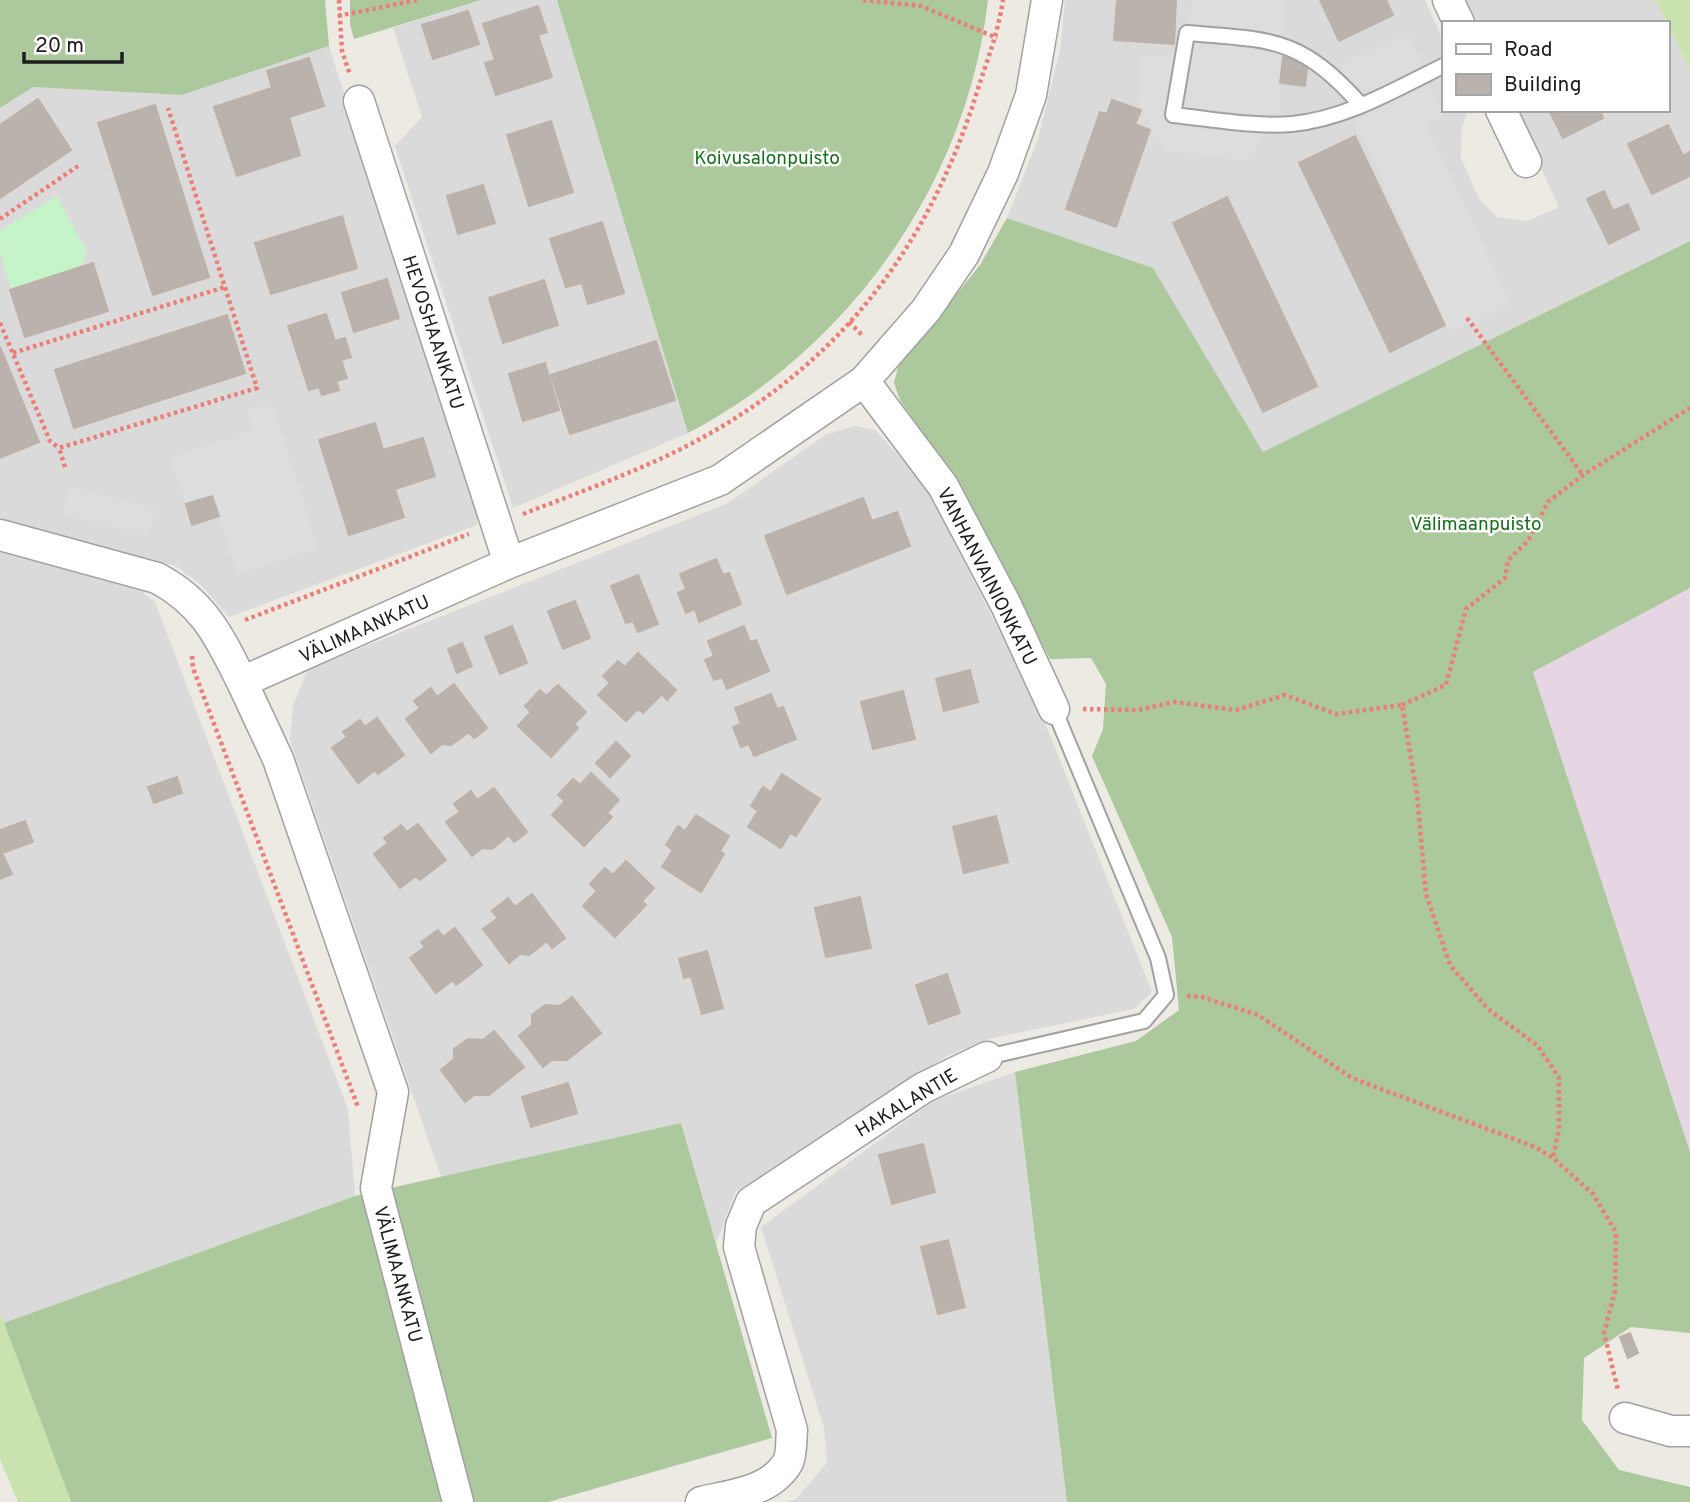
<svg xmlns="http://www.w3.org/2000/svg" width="1690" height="1502" font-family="Overpass,sans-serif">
	<rect width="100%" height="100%" fill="#edeae4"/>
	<path fill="#dbdada" d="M481,0H557L688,433L513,508L395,146L422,117L393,28Z
		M1065,0H1425L1443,40V110H1468L1462,127L1461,158L1479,199L1497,217L1527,221L1559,207L1514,110H1667V23H1473L1462,0H1656L1690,70V241L1263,452L1153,268L1007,218L1038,139L1060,50Z
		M329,46L477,515V525L229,617L202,586L176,566L0,520V108L32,87L182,95Z
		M856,426L875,430L924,483L1042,715L1152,992L1134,1009L988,1039L949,1055L735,1192L716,1244L681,1123L441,1177L290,740L293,705L308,669L726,504L827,434Z
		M0,551L141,591L155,602L348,1109L355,1196L4,1323L0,1313Z
		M1015,1072L1067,1502H785L796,1499L827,1463L824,1428L761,1227L933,1101Z"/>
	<path fill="#e6d6e3" d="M1690,588V1152L1533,672Z"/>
	<path fill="#cae3ae" d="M1656,0H1690V70Z
		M0,1313L4,1323L71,1502H18L0,1460Z"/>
	<path fill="#abc99c" d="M0,0H325L329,46L182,95L33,87L0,108Z
		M350,0H481L354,39L350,24Z
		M557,0H988C967,183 850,348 688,433Z
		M1007,218L1153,268L1263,452L1690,241V588L1533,672L1690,1152V1333L1631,1327L1584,1358L1582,1420L1619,1470L1690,1487V1502H1067L1015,1072L1136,1041L1179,1010L1172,937L1092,756L1103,729L1106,684L1091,658L1050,659L963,490L900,400L894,383L898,367L980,265Z
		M681,1123L772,1438L548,1502H71L4,1323L355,1196Z"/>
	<path fill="#c4f4c7" d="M57,196L87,252L81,266L11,289L0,252V231Z"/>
	<path fill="#ddd" d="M1194,0H1284L1279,111L1247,160L1168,151L1157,139L1138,103L1139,56L1167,58L1180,44Z
		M1409,33L1443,117L1426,124L1511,304L1448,333L1358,125L1341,65Z
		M271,402L318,548L237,574L212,496L186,504L170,458L253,431L247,410Z
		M69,487L155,508L148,535L63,514Z"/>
	<path fill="#bab3ad" stroke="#bdb1a8" stroke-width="2" d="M1117,0H1176L1174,44L1114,40Z
		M1320,0H1386L1393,15L1339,41Z
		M538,6L547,32L538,35L552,77L496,95L485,63L495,60L483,24Z
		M468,11L479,44L433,59L422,25Z
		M1283,57L1308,60L1305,86L1280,83Z
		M309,58L324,106L289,117L300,155L237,176L214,107L272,88L267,71Z
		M38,99L71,150L0,198V125Z
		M1112,100L1141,110L1135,124L1150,130L1116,227L1066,209L1100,112L1107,114Z
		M155,105L209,277L153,295L98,123Z
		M1549,110H1600L1603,118L1563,138Z
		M551,121L573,192L529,206L507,135Z
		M1668,125L1683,156L1690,152V176L1652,194L1628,144Z
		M1355,136L1445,325L1390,352L1299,163Z
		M483,185L495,223L458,234L447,196Z
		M1604,191L1613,211L1628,204L1639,229L1609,244L1587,199Z
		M1227,197L1317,386L1263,412L1173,223Z
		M342,216L357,268L271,294L255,243Z
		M602,222L624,293L588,304L582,283L566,287L550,239Z
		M93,263L108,311L25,337L10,290Z
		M387,279L399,318L354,332L342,293Z
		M544,280L558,325L503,343L489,298Z
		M326,314L335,341L345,338L351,357L341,360L347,378L336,381L339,390L322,395L319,387L309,390L288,326Z
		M227,315L245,373L74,428L55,370Z
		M656,341L675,400L570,434L551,375Z
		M0,347L39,442L0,458Z
		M545,363L559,410L523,421L509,374Z
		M375,423L383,450L423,438L435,476L395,489L404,517L349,535L319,440Z
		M212,496L219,516L192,525L186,504Z
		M863,498L872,521L897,512L910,546L787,594L765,536Z
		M716,559L723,575L729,573L741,604L699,622L695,609L686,613L678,593L686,589L680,574Z
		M638,575L658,624L638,632L633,621L626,623L611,586Z
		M575,601L590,638L563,649L548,611Z
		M512,626L527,663L500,674L485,637Z
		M744,626L750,642L756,640L769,671L727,689L722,677L714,680L705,660L714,656L708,641Z
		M462,643L472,666L457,673L448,649Z
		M638,653L676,690L667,700L662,694L643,713L638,709L626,721L598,695L610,683L603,676L618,661L625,667Z
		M970,670L978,702L944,711L936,679Z
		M454,684L487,728L474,738L469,732L451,745L442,744L431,753L406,719L420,708L414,701L431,688L437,697Z
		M558,685L586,712L574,724L578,728L551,757L518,726L531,712L525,706L540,690L546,696Z
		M903,691L915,739L873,749L861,702Z
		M771,694L777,709L783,707L796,739L754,756L749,744L741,747L733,727L741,724L735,708Z
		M377,718L404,755L378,774L375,770L358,783L332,748L347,737L343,732L360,720L365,727Z
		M616,742L630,756L610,777L596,763Z
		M591,773L619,800L607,813L612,817L584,846L552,815L565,801L558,795L573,779L580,785Z
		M782,774L820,799L796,836L790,833L781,848L748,827L758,811L751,806L763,787L771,792Z
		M177,777L182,793L154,803L148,787Z
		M494,788L527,832L514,842L509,835L492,849L482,848L472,856L446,822L460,812L454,804L471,791L477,800Z
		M696,815L729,836L720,851L724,854L701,892L662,867L673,850L666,845L678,826L685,831Z
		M996,816L1008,862L964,873L953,827Z
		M25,821L33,842L2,853L12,874L0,879V830Z
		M418,824L446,860L420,880L416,876L400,888L374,854L388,843L384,838L401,825L407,832Z
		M626,861L654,888L642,901L646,905L615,937L583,906L597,891L590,884L605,868L613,875Z
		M532,894L565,938L552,948L547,941L529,955L520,954L509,963L483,929L498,918L492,911L508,898L515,907Z
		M860,897L871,948L826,957L815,908Z
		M455,928L482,965L456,985L453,980L436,993L410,958L425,947L421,942L438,930L443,937Z
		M707,951L723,1008L702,1014L691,976L684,978L679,959Z
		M947,974L960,1013L929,1024L916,985Z
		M572,997L601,1033L567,1060H552L543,1067L519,1036L532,1025V1015L545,1005L560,1006Z
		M494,1031L524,1067L489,1095H474L465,1102L441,1070L454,1059V1049L468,1039L483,1040Z
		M568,1083L577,1113L531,1127L522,1097Z
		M923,1144L935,1192L892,1204L879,1155Z
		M948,1240L965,1307L938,1314L921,1247Z
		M1630,1333L1638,1353L1628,1358L1620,1337Z"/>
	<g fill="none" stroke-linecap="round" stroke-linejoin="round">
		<defs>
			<path id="lane" d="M1361,105C1300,37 1273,40 1187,33L1173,115C1212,119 1253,127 1292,124C1346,119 1396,89 1443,66
				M987,1057L1144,1021L1166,995L1158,958L1054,709"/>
			<path id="street" d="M1448,0L1459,23
				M359,101L509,563
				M1501,110L1526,162
				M864,381L943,486L1006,605L1054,709
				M0,535L157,578C204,603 219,636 242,682
				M1625,1418L1671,1431H1690
				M458,1502L376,1188L393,1092L278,759L242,682L509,563L720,480L864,381L926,310L964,254L1003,173L1031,95L1047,0
				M701,1502C731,1495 771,1492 788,1462C792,1454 791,1439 792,1430L739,1247L741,1226L751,1202L923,1088L987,1057"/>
		</defs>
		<use href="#lane" stroke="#a1a1a1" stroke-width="18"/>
		<use href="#street" stroke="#a1a1a1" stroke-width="33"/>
		<path stroke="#ec7e76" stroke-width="4.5" stroke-dasharray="3.5 3.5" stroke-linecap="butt" d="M339,0L342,51L350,75
			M863,0L921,6L997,38
			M338,16L417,0
			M0,219L78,166
			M1467,318L1583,475
			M849,322L864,337
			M0,323L50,441L59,448
			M13,353L225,287
			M65,467L59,448L257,388L168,108
			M523,514C585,490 651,467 709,434C847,355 930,242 977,92C988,57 997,37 1003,0
			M245,620L469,534
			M192,656L193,668L358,1107
			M1402,705L1446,685L1466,609L1505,578L1508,560L1528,541L1548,502L1583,475L1690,408
			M1083,709L1138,710L1174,702L1236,710L1285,695L1336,714L1402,705L1417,794L1426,894L1450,965L1488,1009L1538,1046L1559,1078V1129L1553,1158
			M1187,996L1202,997L1258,1015L1352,1078L1535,1147L1553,1158L1593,1194L1616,1232L1615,1291L1604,1333L1618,1390"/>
		<use href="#lane" stroke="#fff" stroke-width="14"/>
		<use href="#street" stroke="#fff" stroke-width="30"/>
	</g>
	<g text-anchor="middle" stroke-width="5" stroke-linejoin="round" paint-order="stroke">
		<g font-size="19" fill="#15711a" stroke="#fff">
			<text x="767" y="164">Koivusalonpuisto</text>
			<text x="1476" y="530">Välimaanpuisto</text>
		</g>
		<g font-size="19" fill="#1d1d1d" stroke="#fff">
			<text transform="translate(434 332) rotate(72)" y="7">HEVOSHAANKATU</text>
			<text transform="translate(988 576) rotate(63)" y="7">VANHANVAINIONKATU</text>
			<text transform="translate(364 628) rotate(-24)" y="7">VÄLIMAANKATU</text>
			<text transform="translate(906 1102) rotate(-31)" y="7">HAKALANTIE</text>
			<text transform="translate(399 1274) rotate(75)" y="7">VÄLIMAANKATU</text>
		</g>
	</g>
	<rect x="1442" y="21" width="228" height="91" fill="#ffffff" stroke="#a5a5a5" stroke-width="2"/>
	<rect x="1456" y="44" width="35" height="10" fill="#ffffff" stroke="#a5a5a5" stroke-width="2"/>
	<text x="1504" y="56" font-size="21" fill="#1d1d1d">Road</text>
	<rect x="1456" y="74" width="35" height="21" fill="#bab3ad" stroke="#a5a5a5" stroke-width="2"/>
	<text x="1504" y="91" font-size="21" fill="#1d1d1d">Building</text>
	<path d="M24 52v10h98v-10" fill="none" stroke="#1d1d1d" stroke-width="3.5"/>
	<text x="35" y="52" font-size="21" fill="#1d1d1d" stroke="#ffffff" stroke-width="5" paint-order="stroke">20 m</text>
</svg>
